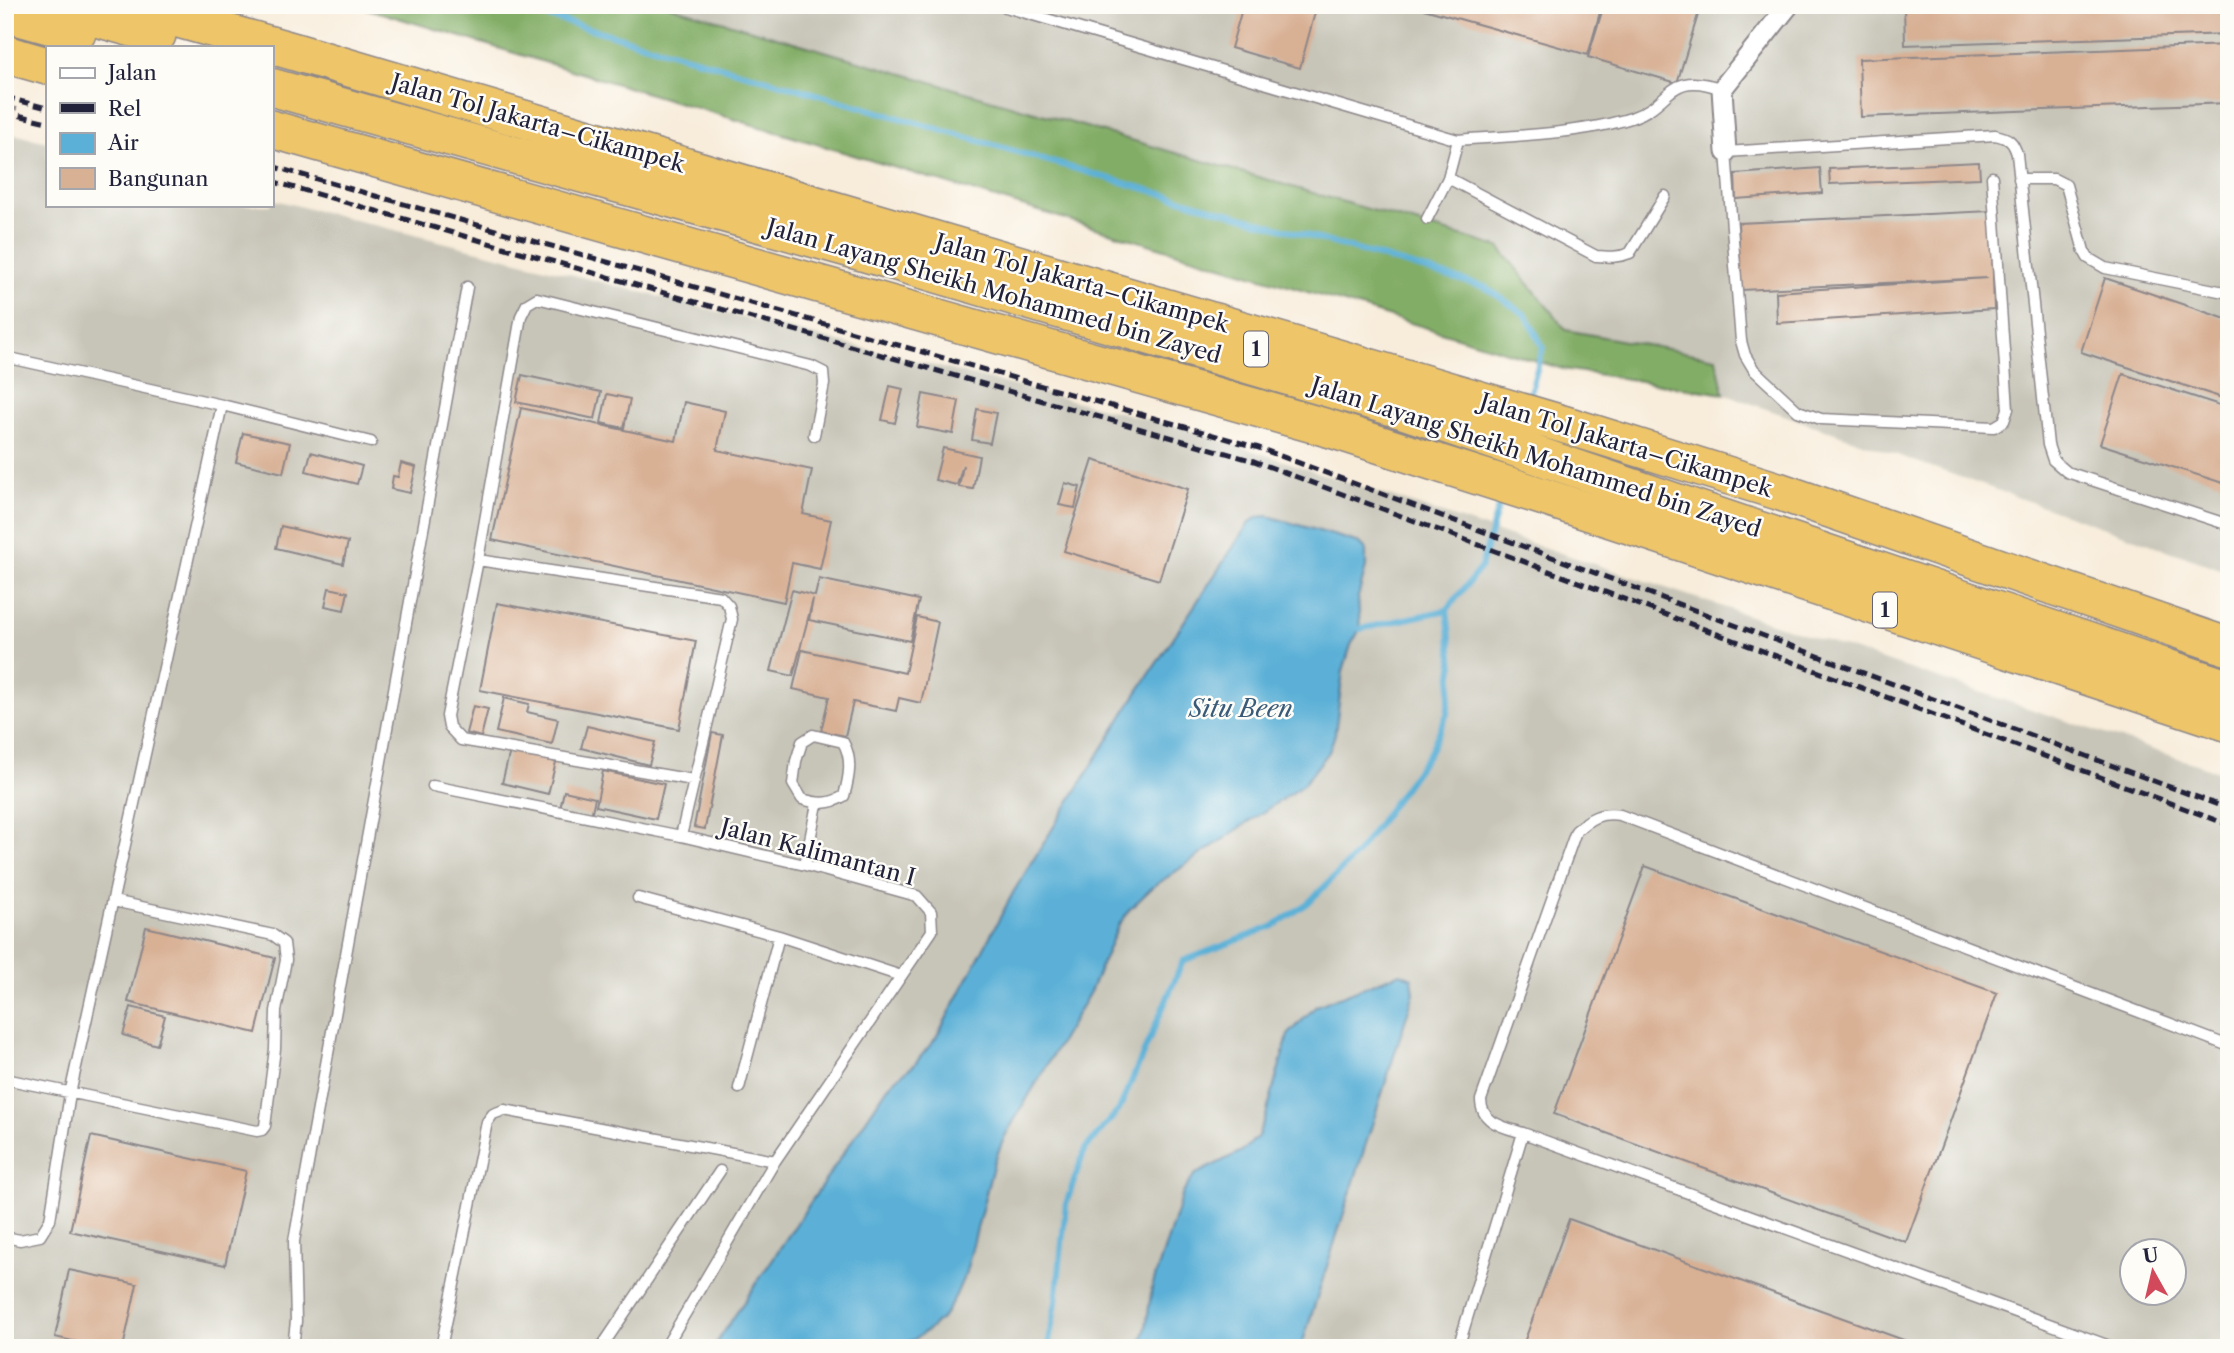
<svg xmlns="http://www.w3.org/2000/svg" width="2234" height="1353" font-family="'Libre Caslon Text',serif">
	<rect width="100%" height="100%" fill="#fdfcf7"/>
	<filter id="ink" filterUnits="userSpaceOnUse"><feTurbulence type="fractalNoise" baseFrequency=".0143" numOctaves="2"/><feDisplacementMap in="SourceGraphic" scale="14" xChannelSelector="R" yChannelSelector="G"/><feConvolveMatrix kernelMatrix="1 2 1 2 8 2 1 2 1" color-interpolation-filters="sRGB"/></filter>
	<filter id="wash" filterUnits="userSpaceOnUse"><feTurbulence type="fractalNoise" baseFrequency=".00686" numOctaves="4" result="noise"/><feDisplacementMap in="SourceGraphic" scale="28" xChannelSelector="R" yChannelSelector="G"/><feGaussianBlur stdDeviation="1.57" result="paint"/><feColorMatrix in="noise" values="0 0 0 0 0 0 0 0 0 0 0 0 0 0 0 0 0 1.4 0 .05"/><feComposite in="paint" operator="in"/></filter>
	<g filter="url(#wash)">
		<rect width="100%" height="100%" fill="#f8ecda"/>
		<path fill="#c7c5b8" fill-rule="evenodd" d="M666,5H2229V572L1724,394L1716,358L1566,330L1499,247Z
			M5,132L47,142V205H271V199L1190,430L2229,775V1348H5ZM2132,1252H2174V1294H2132Z"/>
		<path fill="#82ad66" stroke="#526850" stroke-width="2" d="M355,5H666L1499,247L1566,330L1716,358L1724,394L1563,369Z"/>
		<path fill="#5bb0d7" stroke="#3e6989" stroke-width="2" d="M1268,516L1360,543L1366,549V567L1358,597L1360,629L1351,645L1343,671L1335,734L1329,752L1303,785L1153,887L1130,909L1118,926L1090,992L1005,1136L994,1162L966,1272L956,1295L944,1316L931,1328L915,1339L896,1348H713L888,1087L897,1078L913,1066L936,1038L1014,891L1131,702L1249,523L1258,517Z
			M1400,973L1412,978L1414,993L1301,1348H1139L1146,1327L1152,1287L1183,1193L1194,1175L1244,1150L1258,1136L1266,1115L1288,1035L1316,1006Z"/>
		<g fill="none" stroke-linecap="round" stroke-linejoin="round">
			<path stroke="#5bb0d7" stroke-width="6" d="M508,5L1485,287L1526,315L1543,347L1528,402
				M1360,629L1447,610
				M1045,1348L1049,1342L1056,1302L1066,1204L1085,1149L1119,1110L1183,961L1274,926L1308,903L1356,855L1430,752L1447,714L1453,667L1447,610L1481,567L1501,497"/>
		</g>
		<g id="blocks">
			<path fill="#d8b094" d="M1243,5H1317L1300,68L1231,48Z
				M1426,5H1602L1588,55L1424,9Z
				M1604,5H1701L1677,83L1588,57Z
				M1904,5H2229V34L1905,45Z
				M2229,45V103L1861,117L1859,59Z
				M1979,162L1980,178L1830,184L1829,169Z
				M1820,168L1822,193L1736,199L1735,174Z
				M1991,211L1994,309L1777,323L1776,292L1988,278L1741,290L1738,223Z
				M2105,278L2229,320V400L2081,352Z
				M2123,374L2229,408V485L2100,444Z
				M522,375L601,392L595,419L516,402Z
				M890,386L903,389L895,423L882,420Z
				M607,394L630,399L624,428L601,423Z
				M923,394L959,401L953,434L917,427Z
				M684,402L725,411L717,450L812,470L803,514L831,520L820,569L792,563L784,602L492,540L521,408L676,441Z
				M977,409L996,413L990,443L972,440Z
				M243,433L290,443L283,473L236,462Z
				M943,448L979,456L973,489L959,487L963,465L957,485L935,480Z
				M311,452L362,466L357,484L306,471Z
				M1093,460L1188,489L1159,580L1064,551Z
				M401,463L416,467L410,493L391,489L393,476L398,477Z
				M1065,483L1080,487L1075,508L1059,505Z
				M281,526L348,542L343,564L276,548Z
				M819,579L919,600L910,641L809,620L813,599L793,676L771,671L792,590L815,596Z
				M329,588L348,592L344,610L325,606Z
				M497,603L696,641L679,729L480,690Z
				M917,617L938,622L921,703L899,698L896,711L853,702L845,736L821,731L829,697L793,689L802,650L905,673Z
				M504,698L529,704L527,712L558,719L552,744L496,732Z
				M473,706L488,709L481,737L466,733Z
				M587,726L655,742L649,765L581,748Z
				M712,733L723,735L705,829L694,827Z
				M510,751L556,762L548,794L502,783Z
				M603,771L664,784L656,819L596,806Z
				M564,791L595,798L591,816L560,809Z
				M1645,866L1997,993L1906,1242L1554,1114Z
				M146,927L275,958L256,1033L128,1002Z
				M131,1007L165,1016L157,1045L123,1035Z
				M91,1136L246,1171L225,1265L70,1231Z
				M1569,1219L1923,1347V1348H1522Z
				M69,1270L137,1284L123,1348H103L55,1337Z"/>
		</g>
	</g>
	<g filter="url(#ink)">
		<use href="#blocks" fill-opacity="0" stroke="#8d878a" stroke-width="2"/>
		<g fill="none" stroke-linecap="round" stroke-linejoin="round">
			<defs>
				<path id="lane" d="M999,5L1458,140C1511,136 1581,134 1631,118C1674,104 1666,69 1722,89
					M1992,177L2008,409L2004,421L1994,427L1821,419L1798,411L1754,370L1745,355L1741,341L1726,152L1995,135C2009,138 2013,141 2017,154L2048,445L2053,460L2067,472L2229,525
					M1448,178L1596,256C1608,257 1618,258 1630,253L1665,196
					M2019,179H2054L2066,185L2084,251L2088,258L2105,268L2229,293
					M1427,219L1448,178L1458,140
					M5,357L222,405L70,1094L50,1220L40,1236L20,1240L5,1237
					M222,405L371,442
					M478,560L721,597L729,606L732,619L681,836
					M813,735L843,742C853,759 849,778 844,796C829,805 818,804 802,799L793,784L796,761L802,742Z
					M693,780L461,740L449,727L447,716L478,560L521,316L527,304L537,298L811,366L823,372L824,384L814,435
					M433,786L681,836L805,865L917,896L931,912L932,931L775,1161L665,1348
					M805,865L817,804
					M638,898L779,936
					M5,1079L257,1131L262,1130L265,1126L275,1049L276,1011L286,960L284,943L273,935L113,901
					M739,1088L779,936L901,976
					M1523,1133L2115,1348
					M293,1348L296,1321L294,1241L467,287
					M441,1348L487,1122L493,1114L504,1110L775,1161
					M601,1348L720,1171
					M1458,1348L1523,1133C1504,1127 1481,1123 1481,1100L1576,831C1590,818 1600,812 1620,815L2229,1046"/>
				<path id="street" d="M1726,152L1722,89L1789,5"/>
				<path id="highway" d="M50,5L157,35
					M129,5L292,51L1569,426L1778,491L2229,647
					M5,13L77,33
					M5,54L47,66
					M271,87L862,252L1403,410L2229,689
					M271,129L1331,429L1541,496L2229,723"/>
			</defs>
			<use href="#lane" stroke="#8d878a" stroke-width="13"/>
			<use href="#street" stroke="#8d878a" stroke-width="23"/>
			<use href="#highway" stroke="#8d878a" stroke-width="40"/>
			<path stroke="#8d878a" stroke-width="3.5" stroke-dasharray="5 5" stroke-linecap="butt" d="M5,105L17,109"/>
			<use href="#lane" stroke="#fff" stroke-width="10"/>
			<use href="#street" stroke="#fff" stroke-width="19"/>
			<use href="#highway" stroke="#eec569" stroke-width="37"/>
			<path stroke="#22223b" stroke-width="5" stroke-dasharray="10 5" stroke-linecap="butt" d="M5,97L47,108
				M5,112L47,122
				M271,166L1259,448L2229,809
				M271,181L1254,461L2229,825"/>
		</g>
	</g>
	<g text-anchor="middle" stroke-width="5" stroke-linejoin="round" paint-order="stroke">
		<g fill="#fdfcf7" stroke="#646373" stroke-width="2">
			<rect x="1244" y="331.5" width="24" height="35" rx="5"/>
			<rect x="1873" y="592.5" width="24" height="35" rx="5"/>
		</g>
		<g font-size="21" font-weight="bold" fill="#22223b">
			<text x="1256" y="356">1</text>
			<text x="1885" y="617">1</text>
		</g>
		<g font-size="23" fill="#22223b" stroke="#fdfcf7">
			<text transform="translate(538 123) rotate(16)" y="8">Jalan Tol Jakarta–Cikampek</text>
			<text transform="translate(1082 283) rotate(16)" y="8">Jalan Tol Jakarta–Cikampek</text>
			<text transform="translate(994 291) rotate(16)" y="8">Jalan Layang Sheikh Mohammed bin Zayed</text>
			<text transform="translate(1626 445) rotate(17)" y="8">Jalan Tol Jakarta–Cikampek</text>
			<text transform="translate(1536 457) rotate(18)" y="8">Jalan Layang Sheikh Mohammed bin Zayed</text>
			<text transform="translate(818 852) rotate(15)" y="8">Jalan Kalimantan I</text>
		</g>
		<g font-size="24" font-style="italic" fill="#395b79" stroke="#fdfcf7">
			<text x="1241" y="717">Situ Been</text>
		</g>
	</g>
	<rect width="2234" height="1353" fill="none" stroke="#fdfcf7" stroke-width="28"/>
	<rect x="46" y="46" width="228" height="161" fill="#fdfcf7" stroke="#a5a5ac" stroke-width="2"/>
	<rect x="60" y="68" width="35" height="10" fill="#ffffff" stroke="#a5a5ac" stroke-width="2"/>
	<text x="108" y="80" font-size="21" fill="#22223b">Jalan</text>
	<rect x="60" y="103" width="35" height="10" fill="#22223b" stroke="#a5a5ac" stroke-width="2"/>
	<text x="108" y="116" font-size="21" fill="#22223b">Rel</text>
	<rect x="60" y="133" width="35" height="21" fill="#5bb0d7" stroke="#a5a5ac" stroke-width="2"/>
	<text x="108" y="150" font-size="21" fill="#22223b">Air</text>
	<rect x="60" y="168" width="35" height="21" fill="#d8b094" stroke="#a5a5ac" stroke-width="2"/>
	<text x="108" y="186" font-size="21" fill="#22223b">Bangunan</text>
	<g transform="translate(2153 1272) rotate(352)"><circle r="33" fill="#fdfcf7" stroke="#a5a5ac" stroke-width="2"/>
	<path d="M0-5L12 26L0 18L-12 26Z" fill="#d1495b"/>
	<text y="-10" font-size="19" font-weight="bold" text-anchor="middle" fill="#22223b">U</text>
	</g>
</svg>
